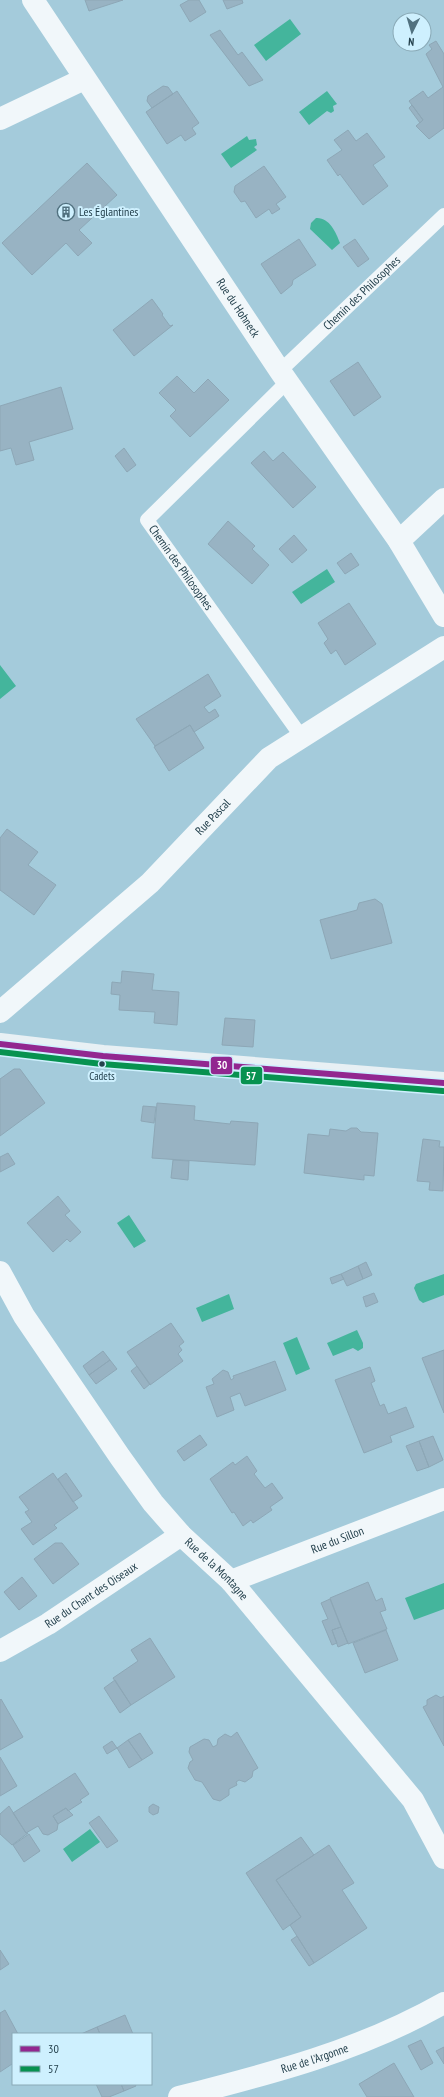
<svg xmlns="http://www.w3.org/2000/svg" width="444" height="2097" font-family="'PT Sans Narrow',sans-serif">
	<rect width="100%" height="100%" fill="#a4cbdb"/>
	<path fill="#44b59c" d="M290,19L301,34L266,61L254,45Z
		M327,91L337,104L333,106L334,111L331,113L327,111L309,125L299,112Z
		M247,136L249,140L256,139L257,145L254,147L257,150L231,168L221,154Z
		M316,218C329,217 336,232 340,243L332,250L310,229L311,223Z
		M327,569L335,582L301,604L292,592Z
		M0,665L16,686L0,699Z
		M129,1215L146,1241L134,1248L117,1223Z
		M444,1274V1295L423,1303L419,1300L414,1288L416,1284Z
		M229,1294L234,1309L202,1322L196,1308Z
		M357,1330L363,1343V1348L358,1351L353,1348L333,1356L327,1343Z
		M297,1337L310,1369L296,1375L283,1343Z
		M444,1583V1609L414,1620L405,1598Z
		M90,1829L100,1842L72,1862L63,1849Z"/>
	<path fill="#98b3c3" stroke="#8da7b6" d="M85,0H123L89,11Z
		M189,0H199L206,12L190,22L180,5Z
		M223,0H242L243,3L227,9Z
		M220,30L238,55L242,52L263,80L249,86L210,35Z
		M436,41L444,54V128L429,139L416,126L423,120L409,101L423,91L428,98L443,87L426,54L432,49L429,45Z
		M163,86L168,87L173,94L152,108L147,101L148,96Z
		M177,91L199,123L192,128L196,134L185,141L181,135L167,144L146,112Z
		M412,105L423,120L420,123L409,108Z
		M348,130L356,141L367,133L385,157L373,165L388,186L363,205L340,174L338,176L327,160L342,150L334,140Z
		M87,163L117,195L79,230L92,243L78,256L66,243L32,275L2,243Z
		M264,166L286,197L276,204L280,209L272,214L269,209L256,218L245,201L241,202L234,192L235,186Z
		M299,239L316,265L293,280L292,285L281,294L261,264Z
		M355,239L369,259L358,267L343,247Z
		M152,299L163,314L162,315L170,326L173,325L134,356L113,330Z
		M358,362L381,397L354,416L330,381Z
		M177,376L194,393L208,379L229,400L190,437L170,416L176,410L159,393Z
		M61,387L73,429L29,442L34,460L16,465L11,448L0,451V406Z
		M124,448L136,465L127,472L115,456Z
		M264,451L273,461L283,452L316,487L293,508L251,463Z
		M228,521L255,546L252,549L269,565L252,584L208,544Z
		M294,535L307,550L292,563L279,549Z
		M351,553L359,565L345,574L337,563Z
		M349,603L376,644L345,665L336,650L331,654L324,643L328,639L318,623Z
		M208,674L221,696L204,707L209,713L215,709L219,716L194,732L190,725L155,746L136,719Z
		M190,725L204,748L169,771L154,747Z
		M7,829L38,852L28,865L56,885L34,915L0,890V838Z
		M375,899L382,904L392,943L331,959L320,920L357,910L359,903Z
		M122,971L154,974L152,990L179,992L177,1025L154,1023L155,1012L119,1010L120,995L111,994L112,982L121,983Z
		M225,1018L255,1020L253,1047L222,1045Z
		M14,1069H20L45,1103L0,1136V1079Z
		M157,1103L195,1106L194,1120L230,1124L231,1121L258,1123L255,1165L152,1158Z
		M143,1106L156,1107L154,1123L141,1121Z
		M351,1128H357L361,1132L378,1133L374,1176L364,1175V1180L304,1173L308,1134L329,1136L330,1129L346,1131Z
		M423,1139L440,1141L439,1147H444L443,1191L429,1190L430,1182L417,1181Z
		M8,1153L15,1164L0,1172V1157Z
		M173,1160L189,1161L188,1180L171,1178Z
		M58,1196L70,1211L65,1215L81,1232L70,1242L67,1239L53,1252L27,1223Z
		M366,1262L372,1275L363,1279L358,1266Z
		M358,1266L363,1279L347,1286L341,1274Z
		M341,1274L344,1279L332,1284L330,1278Z
		M374,1293L378,1302L366,1307L363,1297Z
		M171,1323L184,1342L179,1346L182,1350L178,1354L183,1361L150,1385L127,1352Z
		M444,1350V1413L422,1358Z
		M103,1351L110,1360L89,1375L83,1366Z
		M110,1360L117,1369L96,1384L89,1375Z
		M275,1361L286,1390L245,1406L240,1393L230,1397L234,1410L217,1417L206,1387L214,1384L212,1379L223,1370L228,1372L231,1380L234,1378L233,1376Z
		M137,1366L150,1384L144,1389L131,1371Z
		M370,1367L375,1381L371,1383L380,1406L384,1404L388,1414L406,1407L414,1427L390,1436L392,1442L364,1453L335,1380Z
		M200,1435L207,1445L184,1461L177,1451Z
		M433,1436L443,1460L429,1467L419,1441Z
		M419,1441L429,1467L417,1471L406,1446Z
		M247,1456L257,1471L254,1474L265,1488L272,1483L283,1498L270,1507L272,1510L253,1523L251,1520L243,1526L234,1512L232,1513L210,1479L233,1462L235,1465Z
		M53,1473L78,1508L54,1525L57,1528L33,1545L21,1529L32,1522L25,1512L29,1510L19,1497Z
		M66,1473L82,1496L73,1502L58,1479Z
		M55,1543H62L79,1564L53,1584L34,1559Z
		M22,1577L37,1596L19,1610L4,1592Z
		M368,1582L376,1601L382,1598L386,1610L380,1612L387,1629L348,1644L330,1598Z
		M330,1599L341,1627L332,1630L337,1643L332,1645L322,1621L328,1619L321,1603Z
		M341,1627L348,1643L338,1647L332,1630Z
		M386,1630L398,1660L365,1673L353,1643Z
		M150,1638L175,1677L131,1705L113,1678L138,1661L131,1650Z
		M115,1680L131,1705L120,1713L104,1688Z
		M436,1695L441,1698L444,1696V1746L423,1707L427,1705V1700Z
		M1,1699L23,1737L0,1750V1700Z
		M237,1732L258,1768L253,1771L252,1777L245,1782L239,1780L236,1782L237,1785L229,1789V1795L220,1801L213,1799L202,1782L195,1780L188,1768L190,1762L193,1760L189,1752L190,1747L204,1739L209,1740L213,1747L217,1745L218,1739L225,1734L231,1737Z
		M140,1733L153,1753L142,1760L128,1740Z
		M128,1740L142,1760L129,1768L117,1748Z
		M112,1741L117,1748L107,1754L103,1747Z
		M0,1757L17,1786L0,1796Z
		M75,1773L89,1794L80,1800L82,1802L68,1811L66,1808L53,1816L58,1824L57,1830L48,1835L43,1834L38,1826L26,1833L13,1813Z
		M153,1804L159,1807L158,1813L153,1815L149,1812V1807Z
		M9,1806L26,1833H28L12,1845L0,1834V1814Z
		M66,1808L73,1815L58,1824L53,1816Z
		M99,1816L118,1841L107,1848L89,1823Z
		M29,1834L40,1851L24,1862L13,1845Z
		M301,1837L314,1855L276,1880L301,1917L283,1930L246,1873Z
		M329,1845L354,1883L342,1890L367,1928L314,1963L290,1925L301,1917L276,1880Z
		M297,1936L314,1963L309,1966L291,1940Z
		M0,1950L9,1964L0,1970Z
		M5,2010L18,2034H13V2066L12,2064L0,2072V2013Z
		M125,2015L133,2034H100L97,2027Z
		M97,2027L100,2034H81Z
		M421,2040L433,2063L421,2070L408,2046Z
		M444,2047V2064L436,2051Z
		M394,2063L414,2097H367L359,2084Z
		M96,2084H121L124,2091L109,2097H102Z
		M121,2084H135L136,2086L124,2091Z"/>
	<g fill="none" stroke-linecap="round" stroke-linejoin="round">
		<g stroke="#f1f7fa" stroke-width="14">
			<path id="s1" d="M280,371L444,215"/>
			<path id="s2" d="M287,382L147,520L301,736"/>
		</g>
		<g stroke="#f1f7fa" stroke-width="22">
			<path id="s3" d="M33,0L280,371L399,541L444,616"/>
			<path d="M0,119L84,79"/>
			<path d="M399,541L444,499"/>
			<path id="s4" d="M0,1012L150,883L269,758L444,647"/>
			<path id="s5" d="M0,1272L24,1316L120,1457L153,1503L181,1535L231,1581L413,1800L444,1858"/>
			<path id="s6" d="M231,1581L444,1499"/>
			<path id="s7" d="M0,1651L48,1624L181,1535"/>
			<path id="s8" d="M179,2097C273,2073 359,2051 444,2003"/>
		</g>
		<path stroke="#e8f0f4" stroke-width="22" d="M0,1044L103,1056L444,1083"/>
		<defs>
			<path id="bus-1" d="M0,1044L103,1056L444,1083"/>
			<path id="bus-2" d="M0,1052L102,1064L443,1091"/>
		</defs>
		<use href="#bus-1" stroke="#cef0fe" stroke-width="9"/>
		<use href="#bus-2" stroke="#cef0fe" stroke-width="9"/>
		<use href="#bus-1" stroke="#922790" stroke-width="6"/>
		<use href="#bus-2" stroke="#079250" stroke-width="6"/>
	</g>
	<defs>
		<symbol id="building-ring" viewBox="-11 -11 22 22"><circle r="9.5" fill="#cef0fe" stroke="#51717f" stroke-width="1.5"/><path d="M-4-6H4V6H1V3H-1V6H-4ZM-2.5-4.3h1.7v1.8h-1.7ZM.8-4.3h1.7v1.8H.8ZM-2.5-1h1.7V.8h-1.7ZM.8-1h1.7V.8H.8Z" fill="#51717f"/></symbol>
	</defs>
	<g fill-rule="evenodd">
		<use href="#building-ring" x="56" y="202" width="20" height="20"/>
	</g>
	<circle fill="#24414d" stroke="#cef0fe" stroke-width="1.5" cx="102" cy="1064" r="3.5"/>
	<g text-anchor="middle" stroke-width="4" stroke-linejoin="round" paint-order="stroke">
		<g font-size="11" fill="#24414d" stroke="#cef0fe">
			<text x="102" y="1080">Cadets</text>
		</g>
		<g font-size="12" fill="#24414d" stroke="#cef0fe" text-anchor="start">
			<text x="79" y="216">Les Églantines</text>
		</g>
		<g font-size="12" fill="#24414d" stroke="#cef0fe">
			<text dy="4" stroke="none"><textPath href="#s1" startOffset="113">Chemin des Philosophes</textPath></text>
			<text dy="4" stroke="none"><textPath href="#s3" startOffset="370">Rue du Hohneck</textPath></text>
			<text dy="4" stroke="none"><textPath href="#s2" startOffset="255">Chemin des Philosophes</textPath></text>
			<text dy="4" stroke="none"><textPath href="#s4" startOffset="289">Rue Pascal</textPath></text>
			<text dy="4" stroke="none"><textPath href="#s6" startOffset="114">Rue du Sillon</textPath></text>
			<text dy="4" stroke="none"><textPath href="#s5" startOffset="369">Rue de la Montagne</textPath></text>
			<text dy="4" stroke="none"><textPath href="#s7" startOffset="107">Rue du Chant des Oiseaux</textPath></text>
			<text dy="4" stroke="none"><textPath href="#s8" startOffset="141">Rue de l'Argonne</textPath></text>
		</g>
	</g>
	<g stroke="#cef0fe" stroke-width="1.5">
		<rect x="210" y="1056" width="23" height="19" rx="4" fill="#922790"/>
		<rect x="240" y="1066" width="23" height="19" rx="4" fill="#079250"/>
	</g>
	<g font-size="11" text-anchor="middle" font-weight="bold" fill="#fff">
		<text x="222" y="1069">30</text>
		<text x="251" y="1080">57</text>
	</g>
	<rect x="12" y="2033" width="140" height="52" fill="#cef0fe" stroke="#8aaab7"/>
	<rect x="20" y="2046" width="20" height="6" fill="#922790" stroke="#8aaab7"/>
	<text x="48" y="2053" font-size="12" fill="#24414d">30</text>
	<rect x="20" y="2066" width="20" height="6" fill="#079250" stroke="#8aaab7"/>
	<text x="48" y="2073" font-size="12" fill="#24414d">57</text>
	<g transform="translate(412 32) rotate(185)"><circle r="19" fill="#cef0fe" stroke="#8aaab7"/>
	<path d="M0-3L7 15L0 10L-7 15Z" fill="#51717f"/>
	<text y="-6" font-size="11" font-weight="bold" text-anchor="middle" fill="#24414d">N</text>
	</g>
</svg>
